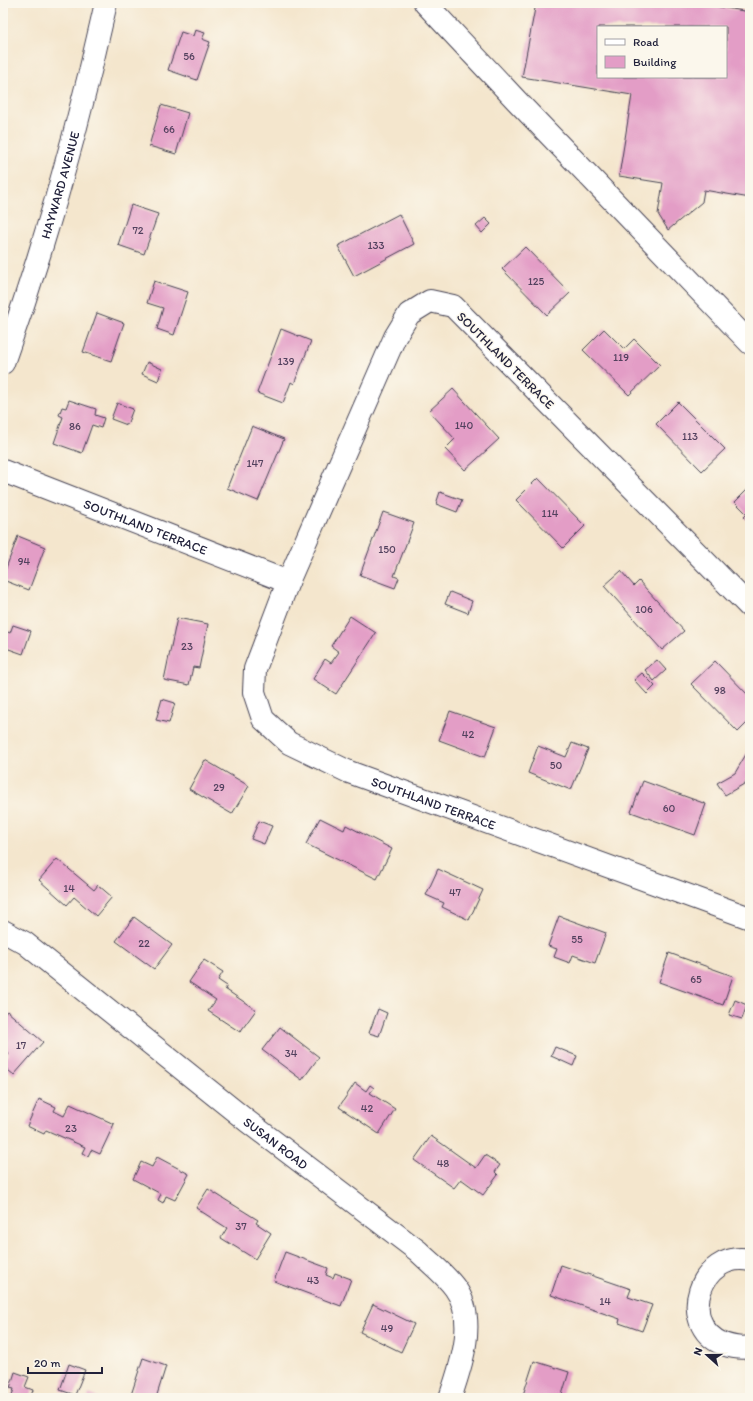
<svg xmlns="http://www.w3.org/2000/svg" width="753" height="1401" font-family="Itim,sans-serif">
	<rect width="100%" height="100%" fill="#fbf7ec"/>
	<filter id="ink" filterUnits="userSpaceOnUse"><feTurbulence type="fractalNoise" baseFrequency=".025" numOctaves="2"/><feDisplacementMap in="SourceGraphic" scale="8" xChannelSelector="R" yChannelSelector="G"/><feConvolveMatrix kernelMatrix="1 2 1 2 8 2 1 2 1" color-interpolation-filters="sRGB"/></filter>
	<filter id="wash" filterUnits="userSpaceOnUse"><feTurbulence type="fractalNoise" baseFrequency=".012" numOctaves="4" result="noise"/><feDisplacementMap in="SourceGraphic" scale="16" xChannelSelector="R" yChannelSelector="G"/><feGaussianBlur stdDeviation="0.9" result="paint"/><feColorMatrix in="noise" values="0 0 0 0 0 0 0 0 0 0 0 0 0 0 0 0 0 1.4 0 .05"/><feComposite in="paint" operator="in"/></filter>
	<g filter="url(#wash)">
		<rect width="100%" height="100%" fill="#f4e6cd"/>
		<g id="blocks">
			<path fill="#e39dc6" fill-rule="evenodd" d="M536,3H696L750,12V198L704,190L702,202L668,230L658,214L663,183L619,176L632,95L522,77ZM598,27H726V77H598Z
				M195,30L205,33L202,39L210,42L197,80L168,70L181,32L193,36Z
				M161,105L188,113L176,154L149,146Z
				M131,205L158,214L144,254L118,245Z
				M399,214L414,244L354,276L338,246Z
				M485,218L491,224L482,233L476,226Z
				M525,247L570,293L547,315L502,269Z
				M154,281L188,292L174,335L157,329L163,308L147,303Z
				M97,313L124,323L111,361L83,352Z
				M281,329L311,341L294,384L291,382L283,403L257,393Z
				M604,329L624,349L634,339L660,365L629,395L583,350Z
				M147,362L162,369L158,381L142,374Z
				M453,389L499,439L465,470L445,449L455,439L429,411Z
				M69,400L96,409L95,415L104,418L101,428L92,425L82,453L54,443L63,417L59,415L62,407L66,408Z
				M678,402L725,449L702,471L656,424Z
				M117,403L133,409L127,425L111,419Z
				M252,426L284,439L258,501L227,488Z
				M538,478L585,526L563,548L516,500Z
				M750,487V523L744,517L747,514L735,502Z
				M440,492L462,500L457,512L436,504Z
				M383,512L414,523L394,576L399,578L395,588L360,575Z
				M18,536L45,547L29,590L3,580V576Z
				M621,571L634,586L639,581L684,631L662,650L604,586Z
				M450,592L472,601L468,613L445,604Z
				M350,616L376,633L336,694L313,679L325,659L331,663L339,652L331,646Z
				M177,618L208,624L199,668L193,667L189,685L164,680Z
				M13,625L31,631L23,654L6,648L3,656V630L10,633Z
				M657,660L666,670L654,681L645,670Z
				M715,661L750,697V720L738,732L691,684Z
				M642,673L655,686L647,694L634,680Z
				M162,699L175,703L169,723L156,720Z
				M450,711L496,727L485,757L439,740Z
				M572,743L588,749L571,790L528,773L538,746L566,757Z
				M748,751L750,753V776L744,784L725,795L717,783L735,773Z
				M205,760L249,786L232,814L189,789Z
				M643,781L706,804L695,835L631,812Z
				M320,818L344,830L346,825L392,849L377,879L306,844Z
				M259,821L272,826L264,844L251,839Z
				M57,859L94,890L98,885L112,897L96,916L74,897L67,905L39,880Z
				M438,869L483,890L469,920L442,907L444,903L426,895Z
				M559,916L606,933L595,963L573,955L570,963L554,957L557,949L548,946Z
				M134,917L172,945L154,969L116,941Z
				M669,953L733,976L723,1005L659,982Z
				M204,960L223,972L218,980L227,986L225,989L256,1010L240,1032L208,1011L216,1000L189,982Z
				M735,1000L747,1005L742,1019L729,1015Z
				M378,1009L387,1013L379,1036L369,1033Z
				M7,1011L43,1042L14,1075L3,1066V1061L9,1054L3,1049V1016Z
				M280,1027L319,1057L302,1080L262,1050Z
				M555,1047L577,1056L573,1066L551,1056Z
				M355,1083L366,1091L370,1085L374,1088L370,1093L395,1109L379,1134L339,1107Z
				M39,1099L56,1107L54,1111L64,1116L70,1104L114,1124L100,1154L91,1150L88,1156L82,1153L85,1147L46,1130L44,1134L27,1126Z
				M431,1136L476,1168L485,1155L500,1165L495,1172L498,1175L483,1195L461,1179L454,1188L414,1160Z
				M157,1157L189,1174L175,1200L166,1196L163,1203L158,1200L161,1194L133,1179L141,1162L152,1167Z
				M208,1189L258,1220L256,1223L271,1233L255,1259L221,1238L227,1228L196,1208Z
				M285,1252L328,1268L326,1275L333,1278L335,1273L351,1279L341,1306L274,1281Z
				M561,1265L631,1289L628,1297L652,1305L642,1331L619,1323L620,1319L551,1295Z
				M373,1304L414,1324L401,1352L360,1332Z
				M143,1358L166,1366L156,1398H140L131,1395Z
				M534,1361L569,1372L561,1398H522Z
				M69,1364L85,1370L75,1395L60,1390Z
				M15,1372L29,1377L25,1387L33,1390L31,1396L37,1398H11L14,1389L10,1388Z
				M89,1394L100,1398H88Z"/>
		</g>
	</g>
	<g filter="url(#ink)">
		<use href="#blocks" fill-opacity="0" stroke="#423f51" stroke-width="1"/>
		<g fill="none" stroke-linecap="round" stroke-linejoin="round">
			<defs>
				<g id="minor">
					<path d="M425,3L516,100L750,343"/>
					<path id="s1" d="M3,471L288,582"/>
					<path id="s2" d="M750,607L453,306L430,301L409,314L395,337L288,582L255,669L254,692L263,719L289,743L349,772L750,918"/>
					<path id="s3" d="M3,931L25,943L247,1121L418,1251C430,1263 445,1274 455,1288C478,1319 461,1366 450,1398"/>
					<path d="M750,1260C700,1250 676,1324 723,1344C732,1347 741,1349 750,1347"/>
				</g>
				<g id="major">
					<path id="s4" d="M3,363C45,246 79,125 106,3"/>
				</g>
			</defs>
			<use href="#minor" stroke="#423f51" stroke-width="24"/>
			<use href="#major" stroke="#423f51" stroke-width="24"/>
			<use href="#minor" stroke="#fff" stroke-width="22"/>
			<use href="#major" stroke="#fff" stroke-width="22"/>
		</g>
	</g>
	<g text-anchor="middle" stroke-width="3" stroke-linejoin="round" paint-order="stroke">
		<g font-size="11" fill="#52415e">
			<text x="189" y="60">56</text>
			<text x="169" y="133">66</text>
			<text x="138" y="234">72</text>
			<text x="376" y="249">133</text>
			<text x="536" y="285">125</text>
			<text x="621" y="361">119</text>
			<text x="286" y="365">139</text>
			<text x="464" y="429">140</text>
			<text x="75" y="430">86</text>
			<text x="690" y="440">113</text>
			<text x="255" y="467">147</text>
			<text x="550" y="517">114</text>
			<text x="387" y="553">150</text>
			<text x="24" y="565">94</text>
			<text x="644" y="613">106</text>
			<text x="187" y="650">23</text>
			<text x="720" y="694">98</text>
			<text x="468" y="738">42</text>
			<text x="556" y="769">50</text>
			<text x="219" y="791">29</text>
			<text x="669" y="812">60</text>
			<text x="69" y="892">14</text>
			<text x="455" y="896">47</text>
			<text x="577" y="943">55</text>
			<text x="144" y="947">22</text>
			<text x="696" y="983">65</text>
			<text x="21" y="1049">17</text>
			<text x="291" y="1057">34</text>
			<text x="367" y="1112">42</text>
			<text x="71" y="1132">23</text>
			<text x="443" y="1167">48</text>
			<text x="241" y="1230">37</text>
			<text x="313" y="1284">43</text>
			<text x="605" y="1305">14</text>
			<text x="387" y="1332">49</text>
		</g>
		<g font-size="13" fill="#22223b" stroke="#fbf7ec">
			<text dy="5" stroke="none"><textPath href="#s4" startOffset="187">HAYWARD AVENUE</textPath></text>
			<text transform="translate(506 360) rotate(45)" y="5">SOUTHLAND TERRACE</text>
			<text dy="5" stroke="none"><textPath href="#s1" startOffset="153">SOUTHLAND TERRACE</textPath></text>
			<text dy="5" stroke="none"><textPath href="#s2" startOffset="1102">SOUTHLAND TERRACE</textPath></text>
			<text dy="5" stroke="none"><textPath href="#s3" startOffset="346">SUSAN ROAD</textPath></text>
		</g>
	</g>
	<rect width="753" height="1401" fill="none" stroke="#fbf7ec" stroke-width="16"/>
	<rect x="597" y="26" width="130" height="52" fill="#fbf7ec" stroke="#a4a2a5"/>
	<rect x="605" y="39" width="20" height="6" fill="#ffffff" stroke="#a4a2a5"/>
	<text x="633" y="46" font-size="12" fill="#22223b">Road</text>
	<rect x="605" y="56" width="20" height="12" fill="#e39dc6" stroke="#a4a2a5"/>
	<text x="633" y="66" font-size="12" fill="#22223b">Building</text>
	<g transform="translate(707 1355) rotate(291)" stroke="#fbf7ec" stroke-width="3" paint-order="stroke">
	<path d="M0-3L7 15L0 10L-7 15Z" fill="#22223b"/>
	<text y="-6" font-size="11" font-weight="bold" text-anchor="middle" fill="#22223b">N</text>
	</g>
	<path d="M28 1367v6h74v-6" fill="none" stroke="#22223b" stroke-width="2"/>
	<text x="34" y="1367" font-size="12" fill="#22223b" stroke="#fbf7ec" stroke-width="3" paint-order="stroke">20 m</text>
</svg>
